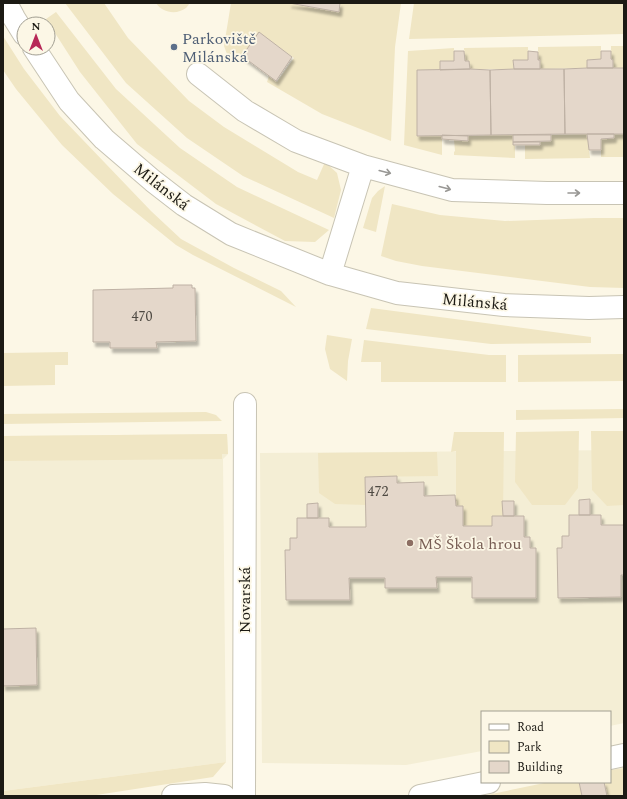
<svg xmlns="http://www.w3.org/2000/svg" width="627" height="799" font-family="Spectral,serif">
	<defs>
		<filter id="shadow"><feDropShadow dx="2.5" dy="4.5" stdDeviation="1" flood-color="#0004"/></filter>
	</defs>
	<rect width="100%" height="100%" fill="#fcf7e6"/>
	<path fill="#f4eed5" d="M227,434L228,454L223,459L226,762L3,791V436Z
		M624,450V723L610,726V712H482V751L406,765L262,763L260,453Z"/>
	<path fill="#f0e6c4" d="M65,3H104L128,38L189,101L224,127L298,172L317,180L325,162L337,173L341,190L334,218L243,176L187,138L126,83Z
		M156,3H190C189,4 187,7 186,8C177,15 162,13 156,3Z
		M231,3H289L339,12L340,3H401L395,47L391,141L322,114L267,82L269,76L277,82L294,58L260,33L242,56L227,54L224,46Z
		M414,3H624V34L409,39Z
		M56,12L116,89L180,148L237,187L329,230L315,242L285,241L216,204L137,144L80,72L46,19Z
		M3,36L24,69L60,116L151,211L181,239L234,268L281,291L296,307L193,255L176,245L113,194L62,145L16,89L3,70Z
		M601,46V59L587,60V68L540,69V60H538V47Z
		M611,46H624V68H613V60L611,59Z
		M528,47V60L513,61L514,69H470L469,61H465L464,48Z
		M454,48V61H441L440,70H417V135H442V155L404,145L408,51Z
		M587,134L590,158L525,159V145H540V142L551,141V135Z
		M614,134H624V157H601V139L613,138Z
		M491,135H513V145H515V158L454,155V152L455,151L454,140H468V136Z
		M385,186L376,232L363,228L372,198L378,191Z
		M392,204L440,215L505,221L594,218H624V288L590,287L422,266L396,261L381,256Z
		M371,308L591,337V343L491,344L366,329Z
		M327,335L352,339L348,361L347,381L330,369L325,349Z
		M364,340L489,355H506V382H381V362H361Z
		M68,352V365H55V385L3,386V353Z
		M623,354V356H624V381L518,382V355Z
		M624,409V418L516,420V410Z
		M206,412L216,415L222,421L3,424V414Z
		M579,431L578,488L565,505H532L515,482L516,432Z
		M591,431H624V505L607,506L592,490Z
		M454,432H504L503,516H492V526H463V507L456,506V451L451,452Z
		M227,434L228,454H222V459L3,461V436Z
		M437,452L438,476L365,477L366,505L335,504L319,493L318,453Z
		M226,762L213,777L90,796H3V791Z
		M624,768V796H607L604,782H610V770Z
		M549,782H579L582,796H482Z"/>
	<path fill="#e4d7ca" stroke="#beb1a4" filter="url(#shadow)" d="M289,3H340L339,12Z
		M259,32L292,57L276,81L242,56Z
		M454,51H464L465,61H469L470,69L440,70V61H454Z
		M528,51L538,52V60H540V69H514L513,60H528Z
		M601,51H611V59L613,60V68H587V60L601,59Z
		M587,68H624V134H565L564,69Z
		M470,69L490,70L491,135L417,136V70Z
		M514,69H564L565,134L491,135L490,70Z
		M587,134H614V138L601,139V150H589Z
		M442,135L468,136V141L442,139Z
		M513,135H551V141L513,142Z
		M513,142H540V145H513Z
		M173,285H192V288H195L196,341L156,342L157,348H110V342H93V290L173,288Z
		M397,476V483L424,482V496L455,495L456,506H463V526H492V516H524V537H530V548H536V598H472V577H436L437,588H385V578H349L350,600H286L285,550H290V538H297V518H329V527H366L365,477Z
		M590,499V515H579V500Z
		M502,501H514V516H503Z
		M318,503V518H307V504Z
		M569,515H601V525H624V575H621V597L558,598L557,548H562V536H569Z
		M36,628L37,685L3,686V629Z
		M579,782H604L607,796H582Z"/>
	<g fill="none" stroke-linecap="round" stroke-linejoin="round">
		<defs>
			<path id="minor" d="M6,3L14,18L24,34
				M34,48L69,101L104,139L153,181L184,205L231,234L330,274L397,293L504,305L589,308L624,307
				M198,74L245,111L296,141L363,166L452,190L547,193H624
				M330,274L363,166
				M610,758L624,755
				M173,796L205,794L224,796
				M244,796L245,404
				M420,796L489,782"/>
		</defs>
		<use href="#minor" stroke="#c8c4b4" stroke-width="24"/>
		<use href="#minor" stroke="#fff" stroke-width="22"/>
	</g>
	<defs><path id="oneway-shaft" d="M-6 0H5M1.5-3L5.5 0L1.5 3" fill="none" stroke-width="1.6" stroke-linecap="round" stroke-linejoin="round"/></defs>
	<g stroke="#999895">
		<use href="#oneway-shaft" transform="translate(385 172) rotate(14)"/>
		<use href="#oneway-shaft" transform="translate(445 188) rotate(15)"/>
		<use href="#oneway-shaft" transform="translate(574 193)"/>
	</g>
	<circle fill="#5c6f8a" stroke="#fcf7e6" stroke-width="1.5" cx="174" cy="47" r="4"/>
	<circle fill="#8d6e63" stroke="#fcf7e6" stroke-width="1.5" cx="410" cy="543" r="4"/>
	<g text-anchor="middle" stroke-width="3.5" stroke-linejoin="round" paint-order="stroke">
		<g font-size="14" fill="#4e4942">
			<text x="142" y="321">470</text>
			<text x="378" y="496">472</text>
		</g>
		<g font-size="16" fill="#4e5e75" stroke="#fcf7e6" text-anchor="start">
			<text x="182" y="44">Parkoviště<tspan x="182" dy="18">Milánská</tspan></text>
		</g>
		<g font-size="16" fill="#1c1a14" stroke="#fcf7e6">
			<text transform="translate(162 186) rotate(38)" y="6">Milánská</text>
			<text transform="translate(475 301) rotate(5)" y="6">Milánská</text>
			<text transform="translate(244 600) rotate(-90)" y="6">Novarská</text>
		</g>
		<g font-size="16" fill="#785e54" stroke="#fcf7e6" text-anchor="start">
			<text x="418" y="549">MŠ Škola hrou</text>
		</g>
	</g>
	<rect width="627" height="799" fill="none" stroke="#1c1a14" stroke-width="8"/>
	<rect x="481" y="711" width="130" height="72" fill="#fcf7e6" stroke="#a29f92"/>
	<rect x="489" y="724" width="20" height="6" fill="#ffffff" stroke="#a29f92"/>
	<text x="517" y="731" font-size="12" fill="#1c1a14">Road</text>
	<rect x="489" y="741" width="20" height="12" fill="#f0e6c4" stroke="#a29f92"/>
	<text x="517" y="751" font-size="12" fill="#1c1a14">Park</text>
	<rect x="489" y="761" width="20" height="12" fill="#e4d7ca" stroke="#a29f92"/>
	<text x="517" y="771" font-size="12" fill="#1c1a14">Building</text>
	<g transform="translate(36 36)"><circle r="19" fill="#fcf7e6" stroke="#a29f92"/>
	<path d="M0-3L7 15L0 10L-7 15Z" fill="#b72857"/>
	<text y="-6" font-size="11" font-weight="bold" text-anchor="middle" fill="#1c1a14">N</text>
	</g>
</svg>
